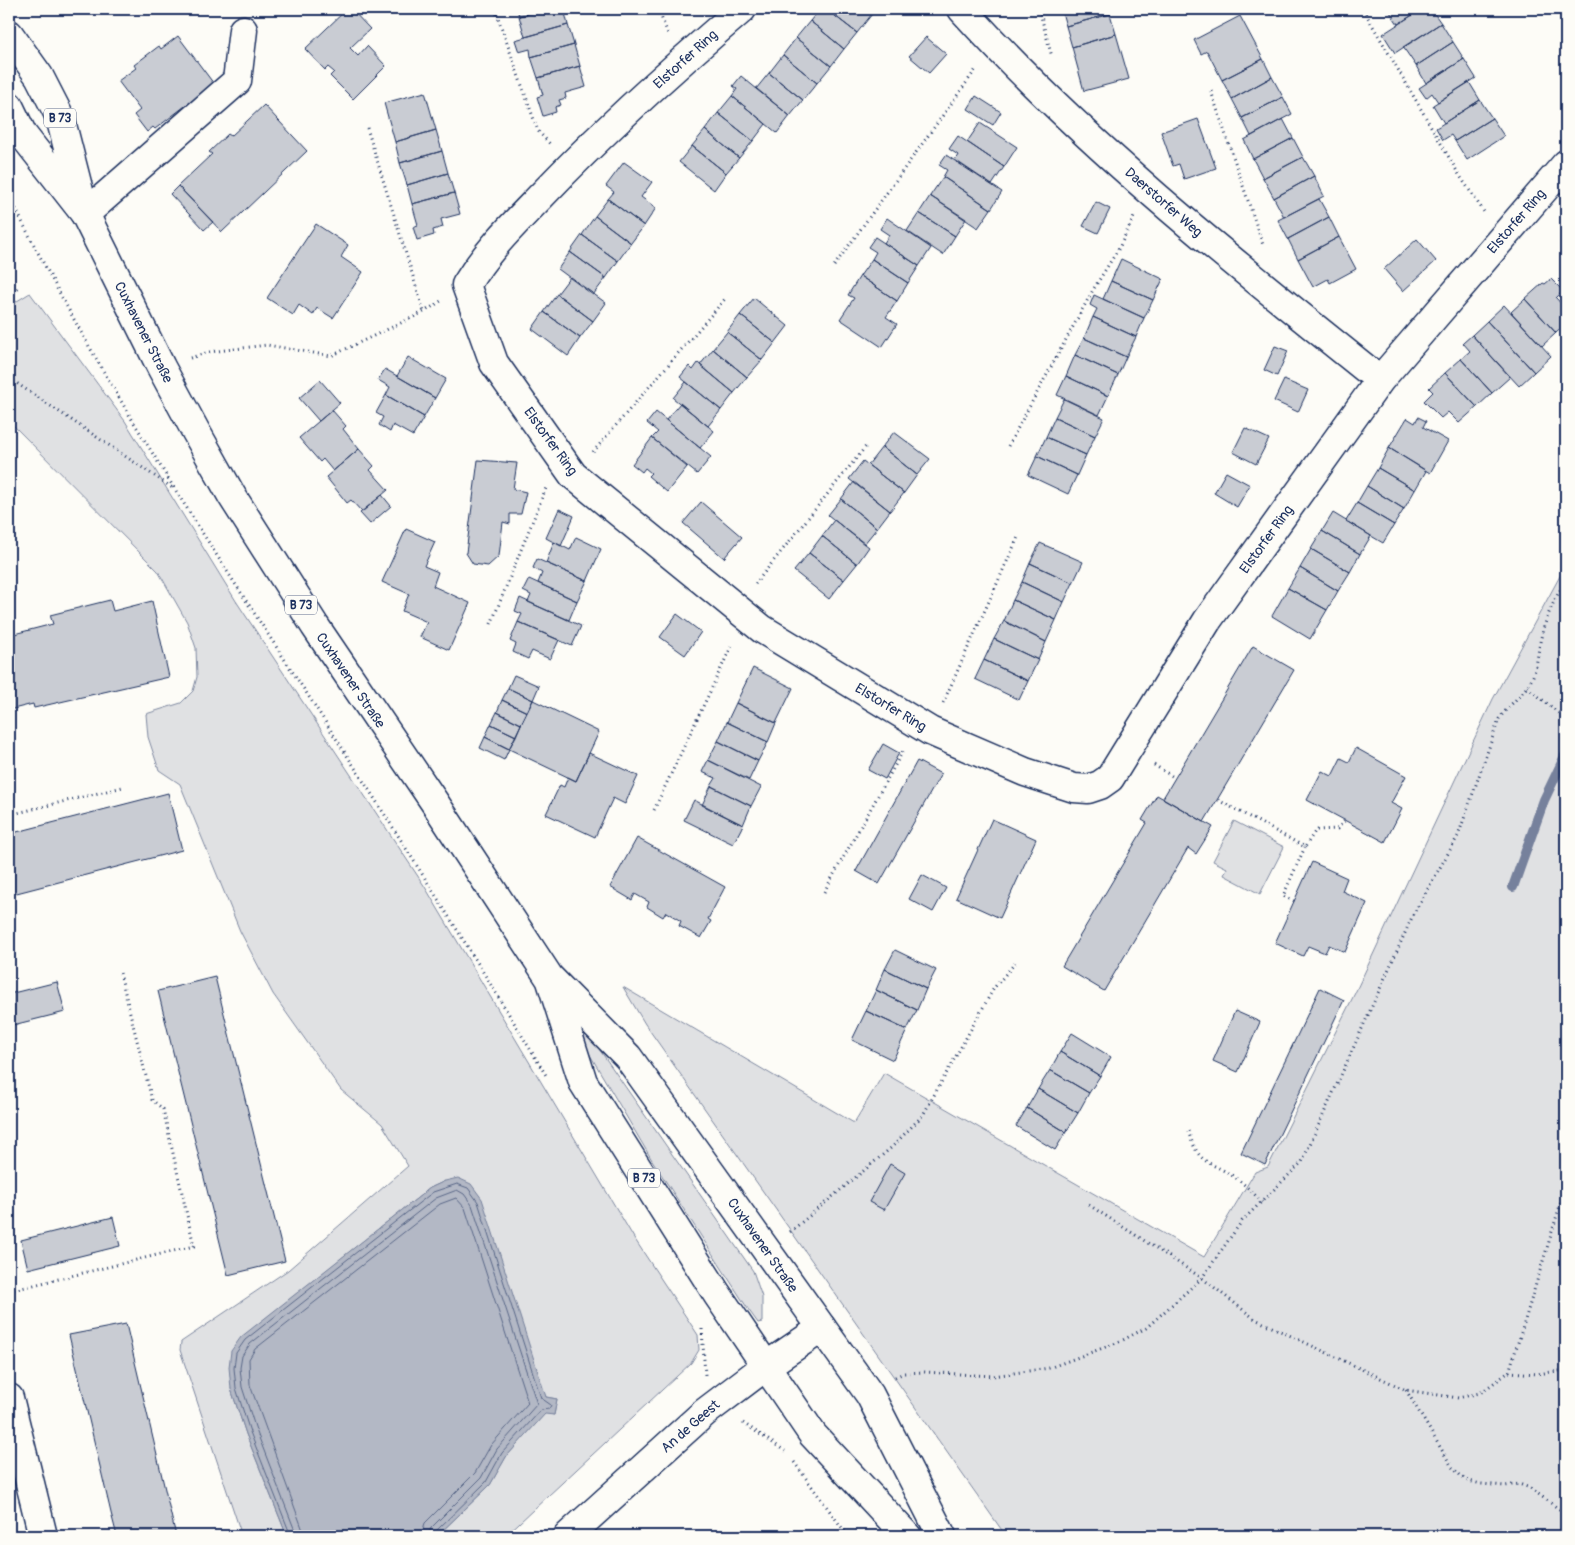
<svg xmlns="http://www.w3.org/2000/svg" width="1575" height="1545" font-family="Pangolin,sans-serif">
<rect width="100%" height="100%" fill="#fdfcf7"/>
<filter id="ink" filterUnits="userSpaceOnUse"><feTurbulence type="fractalNoise" baseFrequency=".02" numOctaves="2"/><feDisplacementMap in="SourceGraphic" scale="10" xChannelSelector="R" yChannelSelector="G"/><feConvolveMatrix kernelMatrix="1 2 1 2 8 2 1 2 1" color-interpolation-filters="sRGB"/></filter>
<g filter="url(#ink)">
<path fill="#e0e1e3" stroke="#7e88a0" d="M30,293L125,421L236,601L425,887L634,1238L698,1335L699,1350L691,1363L505,1536H437L490,1485L506,1457L545,1413L554,1415L557,1399L546,1397L445,1181L430,1188L242,1337L231,1389L246,1434L287,1536H242L180,1350L181,1342L288,1270L408,1166L382,1124L341,1090L273,994L240,931L180,784L159,770L148,737L146,714L181,703L193,691L197,677L196,648L187,622L158,571L9,421V306Z
M1566,565V1536H1006L645,1024L623,987L854,1123L884,1073L1204,1257L1255,1172L1268,1167L1355,993L1493,699Z
M1234,821L1284,847L1260,894L1224,875L1227,868L1213,861Z
M579,1020L753,1271L762,1297V1322L758,1323L748,1309L652,1160L573,1026Z"/>
<path fill="#b3b8c5" stroke="#76819c" d="M458,1178L471,1184L482,1199L546,1397L557,1399L554,1415L545,1414L506,1457L490,1485L437,1536H287L246,1434L231,1389L229,1367L231,1351L241,1337L430,1188L445,1181Z"/>
<g fill="none" stroke-linecap="round" stroke-linejoin="round">
<path stroke="#586687" stroke-width="1" d="M291,1536L250,1432L236,1388L234,1368L236,1353L245,1340L433,1192L457,1184L468,1188L478,1202L541,1398L551,1405L549,1409L541,1410L502,1453L486,1482L436,1531L434,1536
M297,1536L256,1430L242,1387L240,1368L242,1356L250,1344L436,1198L457,1190L464,1194L472,1205L537,1404L497,1449L481,1478L431,1528L428,1536
M305,1536L250,1385L249,1359L255,1349L440,1204L456,1198L465,1208L528,1403L491,1445L475,1473L425,1523L421,1536"/>
<path stroke="#76819c" stroke-width="10" d="M1513,887L1544,800L1566,754"/>
</g>
<path fill="#c9ccd3" stroke="#1b2f5e" d="M347,9H351L370,29L350,48L358,56L367,46L386,66L353,99L330,76L334,72L328,67L325,70L305,49Z
M517,9H547L519,16Z
M547,9H564L568,25L525,37L519,16Z
M807,9H826L857,33L844,49L810,21L815,15Z
M826,9H866L872,14L857,33Z
M1061,9H1108L1110,14L1066,26Z
M1388,9H1422L1398,24Z
M1422,9H1431L1441,23L1395,53L1383,34Z
M1110,14L1116,34L1072,47L1066,26Z
M1240,16L1263,59L1222,80L1207,51L1201,54L1194,40Z
M810,21L844,49L831,66L796,38Z
M1441,23L1453,42L1416,66L1403,47Z
M568,25L574,45L531,57L530,49L519,52L515,40Z
M1116,34L1129,79L1084,91L1072,47Z
M178,36L214,84L155,129L153,127L147,132L134,115L140,110L118,81L136,68L134,65L159,46L161,49Z
M926,37L946,54L929,73L909,56Z
M796,38L831,66L817,83L783,55Z
M1453,42L1464,59L1426,83L1416,66Z
M574,45L580,66L538,78L531,57Z
M783,55L817,83L803,100L769,73Z
M1263,59L1272,77L1232,99L1222,80Z
M1464,59L1476,78L1438,102L1432,93L1426,98L1419,88Z
M580,66L586,87L565,93L566,98L559,100L561,105L555,107L556,112L543,116L537,97L543,95L538,78Z
M769,73L803,100L790,116L756,89Z
M741,76L790,116L777,133L732,96L737,89L733,86Z
M1272,77L1283,97L1242,118L1232,99Z
M1469,82L1480,100L1444,123L1433,105Z
M425,92L436,130L395,142L384,103Z
M732,96L766,124L753,141L718,113Z
M976,96L1001,112L993,125L968,109Z
M1283,97L1292,114L1251,136L1242,118Z
M1480,100L1492,118L1455,141L1451,135L1443,140L1436,128Z
M264,105L307,151L222,232L178,186L212,154L209,152L228,134L231,136Z
M718,113L753,141L739,158L705,130Z
M1492,118L1504,136L1467,160L1455,141Z
M1198,119L1216,168L1184,179L1179,164L1173,166L1161,132Z
M1283,119L1293,138L1253,159L1244,140Z
M980,123L1017,147L1004,167L967,142Z
M436,130L442,151L400,163L395,142Z
M705,130L739,158L726,173L692,146Z
M958,136L1004,167L992,185L955,160L958,155L949,149Z
M1293,138L1303,157L1263,178L1253,159Z
M692,146L726,173L714,190L679,162Z
M442,151L448,173L407,185L400,163Z
M946,155L1002,192L991,209L943,177L947,170L939,165Z
M1303,157L1314,176L1274,198L1263,178Z
M624,162L652,182L641,197L656,208L644,226L608,199L614,192L606,186Z
M448,173L454,193L412,204L407,185Z
M1314,176L1324,196L1284,217L1274,198Z
M943,177L991,209L978,228L930,196Z
M178,186L213,222L204,230L170,194Z
M454,193L460,214L441,219L443,227L433,230L434,235L417,240L413,227L418,225L412,204Z
M930,196L966,219L955,236L919,213Z
M608,199L644,226L631,243L595,216Z
M1319,199L1329,217L1288,239L1278,220Z
M1096,202L1110,209L1098,233L1083,226Z
M919,213L955,236L943,255L907,231Z
M595,216L631,243L618,261L582,235Z
M1329,217L1339,237L1298,259L1288,239Z
M887,218L931,248L919,266L884,243L889,235L880,229Z
M316,224L348,245L341,257L363,272L333,318L317,308L313,315L299,305L293,315L267,298Z
M582,235L618,261L606,278L570,252Z
M875,237L919,266L908,283L872,259L876,252L868,247Z
M1339,237L1356,269L1330,283L1328,279L1313,287L1298,259Z
M1417,239L1436,261L1403,291L1384,269Z
M570,252L606,278L593,295L558,269Z
M872,259L908,283L897,301L860,276Z
M1121,259L1163,279L1153,300L1111,281Z
M860,276L897,301L886,317L897,324L882,347L840,319L854,298L848,295Z
M570,277L606,303L593,321L557,294Z
M1551,279L1563,291L1556,298L1566,309V324L1556,333L1525,299L1543,283L1545,284Z
M1111,281L1153,300L1144,318L1103,299Z
M557,294L593,321L580,338L544,312Z
M1094,295L1144,318L1136,337L1093,317L1097,309L1090,305Z
M754,298L788,326L775,343L740,315Z
M1525,299L1556,333L1542,346L1511,312Z
M1504,305L1551,356L1534,372L1487,321Z
M544,312L580,338L568,356L532,329Z
M740,315L775,343L762,360L727,332Z
M1093,317L1136,337L1126,357L1084,338Z
M1487,321L1534,372L1519,386L1472,335Z
M727,332L762,360L747,377L713,349Z
M1472,335L1510,377L1492,393L1461,359L1470,351L1463,343Z
M1084,338L1126,357L1118,375L1075,355Z
M1275,346L1288,351L1277,376L1264,370Z
M713,349L747,377L734,393L700,365Z
M1075,355L1118,375L1108,396L1066,376Z
M408,357L446,379L435,398L397,376Z
M1461,359L1492,393L1477,407L1445,373Z
M698,363L734,393L721,410L680,377L689,366L693,370Z
M385,369L435,398L424,417L386,395L390,387L378,380Z
M1445,373L1477,407L1459,423L1448,412L1441,418L1424,401L1433,392L1429,388Z
M1066,376L1108,396L1099,415L1057,395Z
M320,380L340,403L319,421L299,398Z
M1284,380L1308,390L1298,412L1274,401Z
M686,382L721,410L708,426L673,398Z
M386,395L424,417L413,436L393,425L390,432L379,425L383,417L376,413Z
M1064,399L1104,418L1095,436L1055,417Z
M680,403L714,431L700,448L666,420Z
M332,410L346,426L343,429L359,449L333,471L323,459L320,462L299,438Z
M656,412L711,457L697,474L652,438L658,432L647,423Z
M1055,417L1095,436L1086,455L1046,437Z
M1418,417L1426,421L1423,427L1448,441L1430,473L1389,448L1407,418L1415,423Z
M1245,428L1269,439L1256,464L1233,452Z
M894,432L930,459L917,475L882,447Z
M1046,437L1086,455L1077,475L1037,456Z
M652,438L687,467L667,492L648,476L651,473L645,468L642,472L632,464Z
M882,447L917,475L904,493L868,465Z
M1389,448L1426,471L1415,490L1378,468Z
M359,449L374,466L370,470L388,490L362,512L351,500L347,503L326,477Z
M1037,456L1077,475L1068,494L1028,475Z
M478,460L517,463L513,489L526,492L521,514H510V524L503,522L499,556L488,566L473,564L466,553Z
M863,461L904,493L890,511L849,479Z
M1378,468L1415,490L1404,509L1367,486Z
M1226,472L1250,485L1237,507L1214,493Z
M854,482L890,511L877,528L841,499Z
M1367,486L1404,509L1394,525L1357,503Z
M382,495L391,506L370,524L360,513Z
M841,499L877,528L864,544L828,515Z
M701,502L742,537L724,558L683,523Z
M1357,503L1394,525L1383,543L1346,521Z
M559,509L574,516L561,546L546,538Z
M1333,513L1371,536L1360,554L1322,531Z
M834,520L869,547L857,564L822,536Z
M406,529L435,542L424,566L438,572L433,586L470,603L449,650L420,637L427,622L402,611L409,594L382,582Z
M1322,531L1360,554L1350,572L1311,549Z
M822,536L857,564L844,580L809,553Z
M576,537L601,549L587,581L546,563L554,542L570,550Z
M1040,543L1083,562L1073,583L1030,563Z
M1311,549L1350,572L1338,591L1300,568Z
M809,553L844,580L829,599L794,571Z
M537,559L587,581L577,601L538,583L542,573L533,568Z
M1030,563L1073,583L1064,602L1022,582Z
M1300,568L1338,591L1327,610L1288,588Z
M529,579L577,601L569,620L528,602L531,595L523,591Z
M1022,582L1064,602L1056,620L1013,600Z
M1288,588L1327,610L1310,639L1272,616Z
M520,598L581,626L572,646L518,622L522,614L515,611Z
M110,600L113,611L152,601L169,677L34,708L33,704L9,710V628L14,634L53,624L50,615Z
M1013,600L1056,620L1046,642L1004,621Z
M677,614L701,632L685,655L660,637Z
M1004,621L1046,642L1038,660L994,639Z
M518,622L559,640L550,659L532,651L528,659L513,652L516,644L510,641Z
M994,639L1038,660L1028,681L984,660Z
M1253,646L1294,670L1204,822L1163,798Z
M984,660L1028,681L1019,700L975,679Z
M753,668L793,688L776,723L736,703Z
M514,675L539,686L533,700L508,688Z
M508,688L533,700L527,712L502,700Z
M502,700L527,712L521,724L497,712Z
M533,700L599,732L576,781L509,749Z
M736,703L776,723L768,742L727,722Z
M497,712L521,724L516,736L491,724Z
M727,722L768,742L758,761L718,741Z
M491,724L516,736L509,749L485,737Z
M485,737L509,749L504,760L480,748Z
M718,741L758,761L749,780L708,760Z
M883,744L899,753L885,779L868,770Z
M1356,748L1406,776L1391,803L1402,809L1385,842L1307,800L1322,771L1332,776L1341,758L1349,762Z
M589,753L638,776L625,804L613,798L595,837L546,814L560,785L564,787L568,777L576,781Z
M708,760L761,787L751,806L711,786L716,778L702,772Z
M917,761L941,774L879,884L856,871Z
M711,786L751,806L743,825L702,805Z
M168,793L182,850L9,895V834Z
M1157,795L1213,827L1196,854L1188,848L1104,991L1062,966L1147,823L1142,820Z
M694,800L743,825L733,844L684,820Z
M992,819L1036,839L1000,918L956,898Z
M637,838L725,887L708,919L711,921L701,938L679,926L681,921L666,912L663,917L647,907L649,902L635,894L632,900L610,887Z
M1312,862L1347,878L1342,891L1367,903L1345,952L1329,945L1325,953L1308,946L1303,956L1275,943Z
M922,875L946,888L933,912L909,899Z
M895,950L936,970L926,989L885,969Z
M885,969L926,989L917,1010L876,990Z
M215,977L285,1261L228,1275L158,991Z
M57,982L65,1012L9,1026V994Z
M1320,988L1344,1000L1265,1165L1241,1153Z
M876,990L917,1010L907,1030L866,1011Z
M866,1011L907,1030L893,1060L852,1040Z
M1235,1011L1260,1022L1238,1072L1213,1061Z
M1072,1033L1111,1057L1100,1076L1060,1052Z
M1060,1052L1100,1076L1089,1093L1050,1070Z
M1050,1070L1089,1093L1078,1113L1038,1089Z
M1038,1089L1078,1113L1066,1132L1027,1108Z
M1027,1108L1066,1132L1055,1150L1016,1126Z
M890,1164L905,1173L884,1210L869,1202Z
M113,1217L120,1246L28,1269L21,1240Z
M126,1324L176,1536H117L111,1513L69,1335Z"/>
<g fill="none" stroke-linecap="round" stroke-linejoin="round">
<g stroke="#1b2f5e" stroke-width="31">
<path id="minor" d="M742,9C673,68 605,129 542,195C514,224 487,250 466,285L494,363L573,475L762,629L930,731L1025,772L1074,788L1088,789L1100,785L1110,778L1207,621L1380,380L1566,164
M962,9C1087,147 1235,264 1380,380
M85,214L237,81L243,30
M9,1398L43,1536
M568,1536L704,1413L766,1366L822,1328"/>
</g>
<g stroke="#1b2f5e" stroke-width="31">
<path id="major" d="M9,34L39,76L60,117L82,203
M9,106L23,135L85,214L161,367L195,430L232,496L315,626L435,803L549,977L628,1057L870,1395L942,1536
M551,981L583,1082L717,1294L813,1435L907,1536"/>
</g>
<path stroke="#1b2f5e" stroke-width="3" stroke-dasharray="1 4" stroke-linecap="butt" d="M495,9L538,131L550,144
M658,9L668,34
M1039,9L1052,57
M1363,9L1458,173L1484,212
M1211,91L1263,245
M367,128L424,312
M9,195C95,372 205,538 313,703C393,826 471,951 547,1077
M834,266L977,68
M9,295L18,288
M190,358L209,352L267,345L331,356L424,312L441,301
M9,378L174,489
M1008,446L1093,290L1119,248L1134,217
M593,452L725,299
M755,584L867,445
M491,624L546,488
M1527,687L1566,719
M943,703L1019,535
M1154,765L1175,778
M1218,800L1305,847L1316,830L1337,829L1345,820
M654,810L733,643
M9,815L123,787
M824,892L903,751
M1294,901L1283,896L1305,847
M1188,1131C1200,1166 1206,1159 1233,1176C1244,1183 1253,1193 1262,1202
M1089,1205L1202,1278L1255,1319L1406,1390L1458,1398L1480,1393L1509,1372L1566,1186
M790,1232L891,1148L923,1115L994,988L1015,963
M9,1291L194,1246L163,1109L152,1100L120,973
M702,1329L705,1375
M1509,1372L1537,1374L1566,1370
M895,1377L904,1373L924,1372L993,1376L1049,1368L1119,1342L1146,1328L1202,1278L1242,1221L1302,1162L1414,913L1458,836L1499,719C1509,704 1526,693 1533,676C1538,663 1538,647 1542,634C1547,615 1555,597 1566,581
M1406,1390L1452,1467L1465,1480L1481,1484L1505,1486L1519,1484L1530,1488L1566,1514
M743,1423L785,1451
M794,1462L848,1536"/>
<use href="#minor" stroke="#fdfcf7" stroke-width="28"/>
<use href="#major" stroke="#fdfcf7" stroke-width="28"/>
</g>
</g>
<g text-anchor="middle" stroke-width="4" stroke-linejoin="round" paint-order="stroke">
<g fill="#fdfcf7" stroke="#5f6c8c" stroke-width="1">
<rect x="44" y="108.5" width="32" height="19" rx="4"/>
<rect x="285" y="595.5" width="32" height="19" rx="4"/>
<rect x="628" y="1168.5" width="32" height="19" rx="4"/>
</g>
<g font-size="12" font-weight="bold" fill="#1b2f5e">
<text x="60" y="122">B 73</text>
<text x="301" y="609">B 73</text>
<text x="644" y="1182">B 73</text>
</g>
<g font-size="14" fill="#1b2f5e" stroke="#fdfcf7">
<text transform="translate(685 59) rotate(-42)" y="5">Elstorfer Ring</text>
<text transform="translate(1164 202) rotate(41)" y="5">Daerstorfer Weg</text>
<text transform="translate(1516 221) rotate(-49)" y="5">Elstorfer Ring</text>
<text transform="translate(144 332) rotate(63)" y="5">Cuxhavener Straße</text>
<text transform="translate(551 441) rotate(54)" y="5">Elstorfer Ring</text>
<text transform="translate(1266 539) rotate(-54)" y="5">Elstorfer Ring</text>
<text transform="translate(351 680) rotate(56)" y="5">Cuxhavener Straße</text>
<text transform="translate(891 707) rotate(31)" y="5">Elstorfer Ring</text>
<text transform="translate(763 1245) rotate(55)" y="5">Cuxhavener Straße</text>
<text transform="translate(690 1426) rotate(-41)" y="5">An de Geest</text>
</g>
</g>
<rect width="1575" height="1545" fill="none" stroke="#fdfcf7" stroke-width="30"/>
<rect x="15" y="15" width="1545" height="1515" fill="none" stroke="#1b2f5e" stroke-width="2" filter="url(#ink)"/>
</svg>
